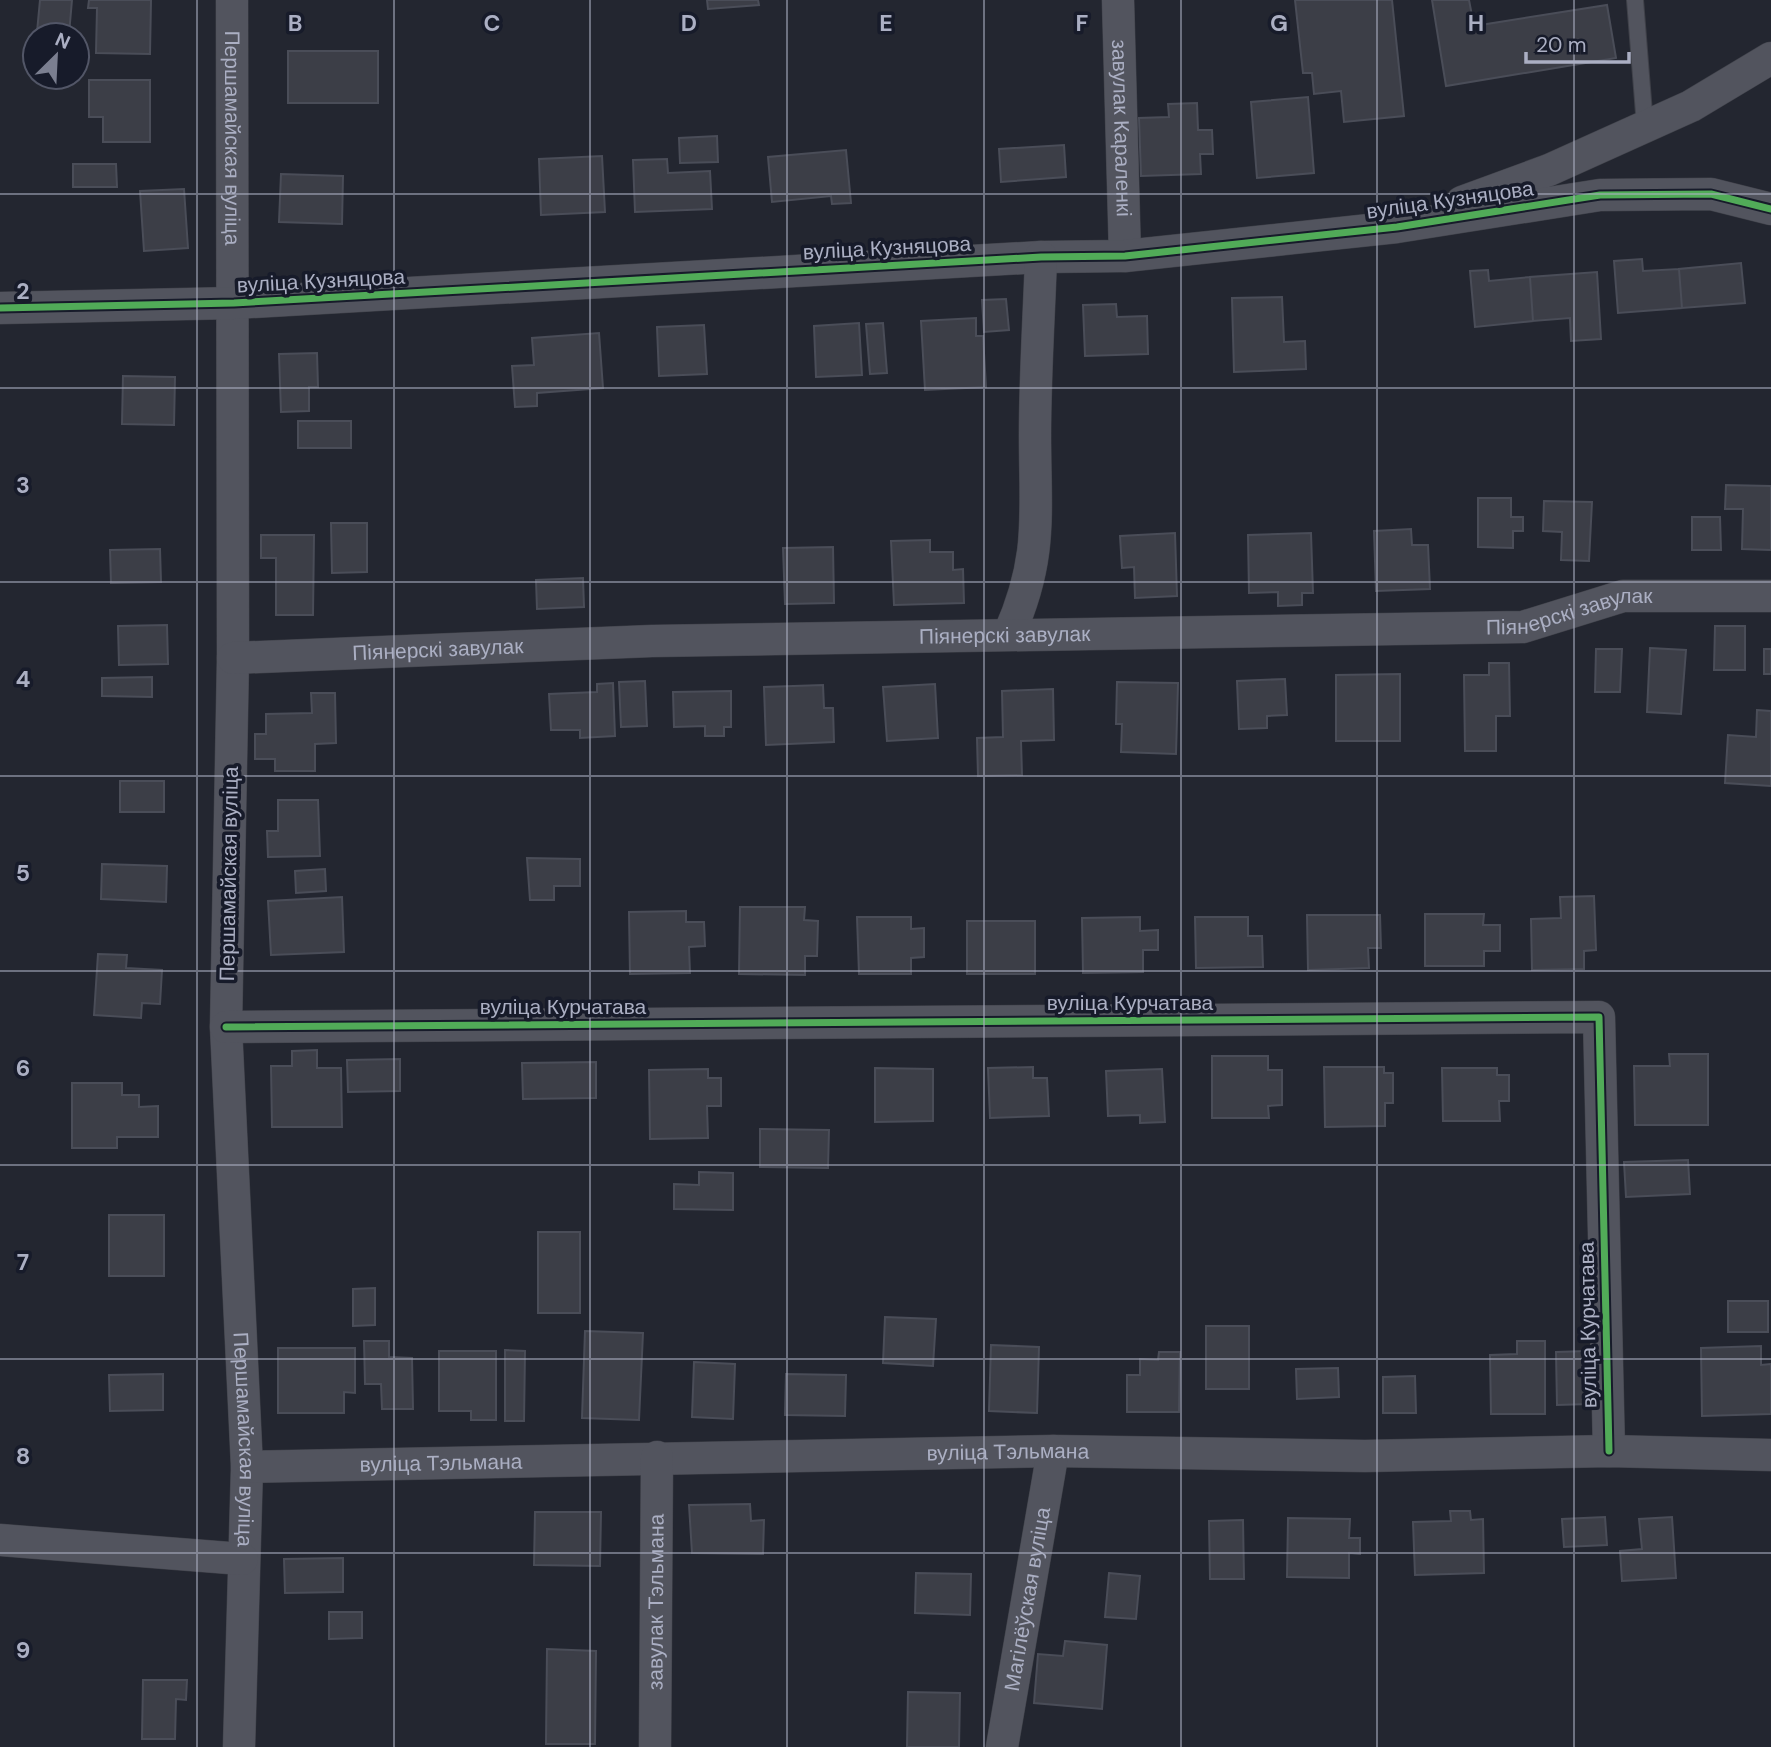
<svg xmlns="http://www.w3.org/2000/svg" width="1771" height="1747" font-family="'DM Sans',sans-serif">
<rect width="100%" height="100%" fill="#232630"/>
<path fill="#3c3e47" stroke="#4a4d58" stroke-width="2" d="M40,0H72L69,34L37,32Z
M89,0H151L150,54L96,53L97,8H88Z
M707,0H758L759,5L708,9Z
M1295,0H1392L1404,116L1344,122L1341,91L1314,94L1312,73H1303Z
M1432,0H1469L1474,26L1607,5L1616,58L1446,86Z
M288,51H378V103H288Z
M89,80H150V142H103V117H89Z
M1308,97L1314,173L1257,178L1251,102Z
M1197,103L1198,130H1212L1213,154H1200L1201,174L1141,176L1139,118L1169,117L1168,104Z
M717,136L718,162L680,163L679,138Z
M1064,145L1066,177L1001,182L999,149Z
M846,150L851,203L832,204L831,196L772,202L768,157Z
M602,156L605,212L541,215L539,159Z
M667,159L668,173L710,171L712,209L635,212L633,160Z
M73,164H116L117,187H73Z
M281,174L343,176L342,224L279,222Z
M184,189L188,248L144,251L140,191Z
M1642,259L1643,271L1679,269L1682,308L1618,313L1614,261Z
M1741,263L1745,303L1682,308L1679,269Z
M1488,270L1489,281L1530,277L1533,321L1475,327L1470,271Z
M1597,272L1601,339L1571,341L1570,318L1533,321L1530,277Z
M1282,297L1284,342L1305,341L1306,369L1234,372L1232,298Z
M1006,299L1009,330L984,332L982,300Z
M1116,304L1117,317L1147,316L1148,354L1085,356L1083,305Z
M976,318V336H983L986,387L925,390L921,321Z
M859,323L862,375L816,377L814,326Z
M883,323L887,373L870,374L866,324Z
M704,325L707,374L659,376L657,327Z
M599,333L603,388L537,393V406L515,407L512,366L534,365L532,338Z
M317,353L318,387H309V411L281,412L279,354Z
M123,376L175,377L174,425L122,424Z
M298,421H351V448H298Z
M1726,485L1771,486V550L1742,549L1743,509H1725Z
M1478,498H1511V517H1523V531H1513V548L1478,547Z
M1544,501L1592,502L1589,561L1561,560L1562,532L1543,531Z
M1692,517H1720L1721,550H1692Z
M331,523H367V572L332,573Z
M1411,529L1412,545H1428L1430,589L1376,591L1374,531Z
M1175,533L1177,596L1135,598L1134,567L1122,568L1120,536Z
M1311,533L1313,593H1302V605L1278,606V592L1249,593L1248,535Z
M261,535H314L313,615H276V558H261Z
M930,540V552H953V570L963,569L964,603L894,605L891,541Z
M833,547L834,603L785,604L783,548Z
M160,549L161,582L111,583L110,550Z
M583,578L584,607L537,609L536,580Z
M167,625L168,664L119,665L118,626Z
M1715,626H1745V670H1714Z
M1650,648L1686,650L1681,714L1647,712Z
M1596,649H1622L1620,692H1595Z
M1764,649H1771V674H1764Z
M1489,663H1509L1510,716H1496V751H1465L1464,675H1489Z
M1400,674V741H1336V675Z
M152,677V697L102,696V678Z
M1285,679L1287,715L1267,716V728L1239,729L1237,681Z
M645,681L647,726L621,727L619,682Z
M1117,682L1178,683L1176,754L1121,752L1122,724H1116Z
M613,683L615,736L580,738V730H551L549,694L597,692V684Z
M935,684L938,738L887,741L883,687Z
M823,685L824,708H833L834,742L766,745L764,687Z
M1053,689L1054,740L1021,741L1022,775L978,776L977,738L1003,737L1002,691Z
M731,691V727H724V736H705V726L674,727L673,692Z
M311,693H335L336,743L315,744V771H275V759H255V734H266V714L312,713Z
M1757,710L1771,711V786L1725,783L1728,735L1756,737Z
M120,781H164V812H120Z
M278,800H318L320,856L268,857L267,831H278Z
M527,858L580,859V886H554V900H530Z
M102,864L167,866L166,902L101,899Z
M325,869L326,891L296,893L295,871Z
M1594,896L1596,950L1584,951V969L1532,970L1531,919L1561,918L1560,897Z
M342,897L344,952L271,955L268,901Z
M740,907H805L804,920L818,921L817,956H805V975L739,974Z
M686,911V922H704L705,946L689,947L690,973L630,974L629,912Z
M1425,914H1484L1483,925H1500V951H1484V966H1425Z
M1307,915H1380L1381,948H1368L1369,968L1308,970Z
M857,917H911V929L924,928V957L911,958V974H859Z
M1140,917V931L1158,930V950H1143V972L1083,973L1082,918Z
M1195,917H1248V936H1262L1263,967L1196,968Z
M967,921H1035V974H967Z
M98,954L127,955L126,968L162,970L160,1004L142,1003L141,1018L94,1015Z
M317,1050V1068H341L342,1127H272L271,1066H292V1051Z
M1669,1054H1708V1125H1635L1634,1066H1670Z
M1212,1056H1268V1070H1282V1105L1268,1106L1269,1118H1212Z
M400,1059V1091L348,1092L347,1060Z
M596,1062V1098L523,1099L522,1063Z
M1033,1067V1078H1047L1049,1116L990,1118L988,1068Z
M1324,1067H1384V1073H1393V1103H1385V1126L1325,1127Z
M875,1068L933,1069V1121L875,1122Z
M1442,1068H1497V1075H1509V1101H1499L1500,1121H1443Z
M708,1069V1078H721V1106H707L708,1138L650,1139L649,1070Z
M1162,1069L1165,1122L1140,1123V1115L1108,1116L1106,1071Z
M72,1083H122V1095H139V1107L158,1106V1137H117V1148H72Z
M760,1129L829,1130L828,1168L760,1167Z
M1688,1160L1690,1194L1626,1197L1624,1162Z
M699,1172L733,1173V1210L674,1209V1184L699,1185Z
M109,1215H164V1276H109Z
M538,1232H580V1313H538Z
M375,1288V1325L353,1326V1289Z
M1728,1301H1768V1332H1728Z
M885,1317L936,1319L933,1366L883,1363Z
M1206,1326H1249V1389H1206Z
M585,1331L643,1333L639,1420L582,1418Z
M364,1341H389V1357L412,1358L413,1409H382L381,1384H365Z
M1517,1341H1545V1414H1491L1490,1355L1517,1354Z
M991,1345L1039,1347L1037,1413L989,1411Z
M1761,1346V1365L1771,1364V1414L1702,1416L1701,1348Z
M278,1348H355V1393L344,1392V1413H278Z
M505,1350L525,1351L524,1421H505Z
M439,1351H496V1420H471V1411H439Z
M1587,1351L1589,1404L1557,1405L1556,1352Z
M1159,1352H1180L1179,1412H1127V1375H1140V1359L1158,1360Z
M694,1362L735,1364L733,1419L692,1417Z
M1338,1368L1339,1397L1297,1399L1296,1369Z
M163,1374V1410L110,1411L109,1375Z
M786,1374L846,1375L845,1416L785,1415Z
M1415,1376L1416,1413H1383V1377Z
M750,1504L751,1521L764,1520L763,1554L692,1553L689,1505Z
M1450,1511H1470L1471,1520L1483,1519L1484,1573L1415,1575L1413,1522L1451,1521Z
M535,1512H601L600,1566L534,1565Z
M1605,1517L1607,1545L1564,1547L1562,1519Z
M1672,1517L1676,1578L1622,1581L1620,1551L1642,1549L1639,1519Z
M1288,1518L1350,1519L1349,1538H1360V1554L1349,1553V1578L1287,1577Z
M1243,1520L1244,1579H1210L1209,1521Z
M343,1558V1592L285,1593L284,1559Z
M916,1573L971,1574L970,1615L915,1613Z
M1109,1573L1140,1576L1136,1619L1105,1617Z
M329,1612H362V1638L329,1639Z
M1065,1641L1107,1645L1102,1709L1034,1703L1038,1654L1063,1656Z
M547,1649L596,1651L595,1744H546Z
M143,1680H187L186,1700L176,1699L175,1739H142Z
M908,1692L960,1693L959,1747H907Z"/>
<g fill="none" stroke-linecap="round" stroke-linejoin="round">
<g stroke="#3f4149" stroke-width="18">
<path id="lane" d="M1635,0L1645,126"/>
</g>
<g stroke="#3f4149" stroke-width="33">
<g id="street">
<path id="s1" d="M232,0L233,658L226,1027L247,1467L239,1747"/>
<path id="s2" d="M1118,0L1125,256"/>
<path d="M1462,202L1549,170L1691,106L1771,58"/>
<path d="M0,308L234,303L1041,257L1125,256L1397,227L1600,195L1711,194L1771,209"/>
<path d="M1009,634C1043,558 1035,514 1035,435C1035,376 1039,316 1041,257"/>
<path id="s3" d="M233,658L652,641L1523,627L1623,596H1771"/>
<path d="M226,1027L1599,1017L1609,1451"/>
<path id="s4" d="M247,1467L1053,1451L1365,1456L1609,1451L1771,1455"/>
<path d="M0,1540L242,1559"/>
<path id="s5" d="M655,1747L657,1457"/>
<path id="s6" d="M1002,1747L1053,1451"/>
</g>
</g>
<use href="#lane" stroke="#52545e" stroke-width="16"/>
<use href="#street" stroke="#52545e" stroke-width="32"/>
<g stroke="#171b2a" stroke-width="11">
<path id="cycleway" d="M0,308L234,303L1041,257L1125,256L1397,227L1600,195L1711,194L1771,209
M226,1027L1599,1017L1609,1451"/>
</g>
<use href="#cycleway" stroke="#51ab58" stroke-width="7"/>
</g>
<path fill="none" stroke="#abafc3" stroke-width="2" stroke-opacity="0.55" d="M197,0V1747M394,0V1747M590,0V1747M787,0V1747M984,0V1747M1181,0V1747M1377,0V1747M1574,0V1747M0,194H1771M0,388H1771M0,582H1771M0,776H1771M0,971H1771M0,1165H1771M0,1359H1771M0,1553H1771"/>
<g text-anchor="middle" stroke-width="7" stroke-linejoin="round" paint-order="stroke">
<g font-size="21" fill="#abafc3" stroke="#171b2a">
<text dy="7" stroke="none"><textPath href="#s2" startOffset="128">завулак Караленкі</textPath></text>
<text dy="7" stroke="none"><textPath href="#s1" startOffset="138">Першамайская вуліца</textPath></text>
<text transform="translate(1450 200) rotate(-8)" y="7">вуліца Кузняцова</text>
<text transform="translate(887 248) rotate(-3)" y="7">вуліца Кузняцова</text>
<text transform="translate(321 281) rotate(-3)" y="7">вуліца Кузняцова</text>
<text dy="7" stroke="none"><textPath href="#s3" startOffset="1339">Піянерскі завулак</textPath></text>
<text dy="7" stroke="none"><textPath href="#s3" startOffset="772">Піянерскі завулак</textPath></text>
<text dy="7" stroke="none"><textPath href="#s3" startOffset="205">Піянерскі завулак</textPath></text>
<text transform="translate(229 874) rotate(-89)" y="7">Першамайская вуліца</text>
<text x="1130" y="1010">вуліца Курчатава</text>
<text x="563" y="1014">вуліца Курчатава</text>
<text transform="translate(1588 1325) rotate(-91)" y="7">вуліца Курчатава</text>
<text dy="7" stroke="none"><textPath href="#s1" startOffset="1440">Першамайская вуліца</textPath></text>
<text dy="7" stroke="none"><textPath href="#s4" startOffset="761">вуліца Тэльмана</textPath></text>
<text dy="7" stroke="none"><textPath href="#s4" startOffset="194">вуліца Тэльмана</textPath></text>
<text dy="7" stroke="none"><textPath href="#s6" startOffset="150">Магілёўская вуліца</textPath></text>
<text dy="7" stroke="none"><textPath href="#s5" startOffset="145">завулак Тэльмана</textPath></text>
</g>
</g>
<g font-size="23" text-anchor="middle" font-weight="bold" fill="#abafc3" stroke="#171b2a" stroke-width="7" stroke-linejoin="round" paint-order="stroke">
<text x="295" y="31">B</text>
<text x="492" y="31">C</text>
<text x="689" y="31">D</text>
<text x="886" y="31">E</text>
<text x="1082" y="31">F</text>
<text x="1279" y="31">G</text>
<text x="1476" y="31">H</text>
<text x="23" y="299">2</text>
<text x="23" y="493">3</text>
<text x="23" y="687">4</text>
<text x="23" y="881">5</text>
<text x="23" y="1076">6</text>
<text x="23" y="1270">7</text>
<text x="23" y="1464">8</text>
<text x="23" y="1658">9</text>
</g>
<g transform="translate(56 56) rotate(24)"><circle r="33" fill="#171b2a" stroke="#525667" stroke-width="2"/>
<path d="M0-5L12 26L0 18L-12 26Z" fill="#7b7f90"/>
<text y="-10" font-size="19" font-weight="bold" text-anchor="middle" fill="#abafc3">N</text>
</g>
<path d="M1526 52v10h103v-10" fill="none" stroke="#abafc3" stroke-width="3.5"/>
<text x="1536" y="52" font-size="21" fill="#abafc3" stroke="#171b2a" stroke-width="5" paint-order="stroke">20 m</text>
</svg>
